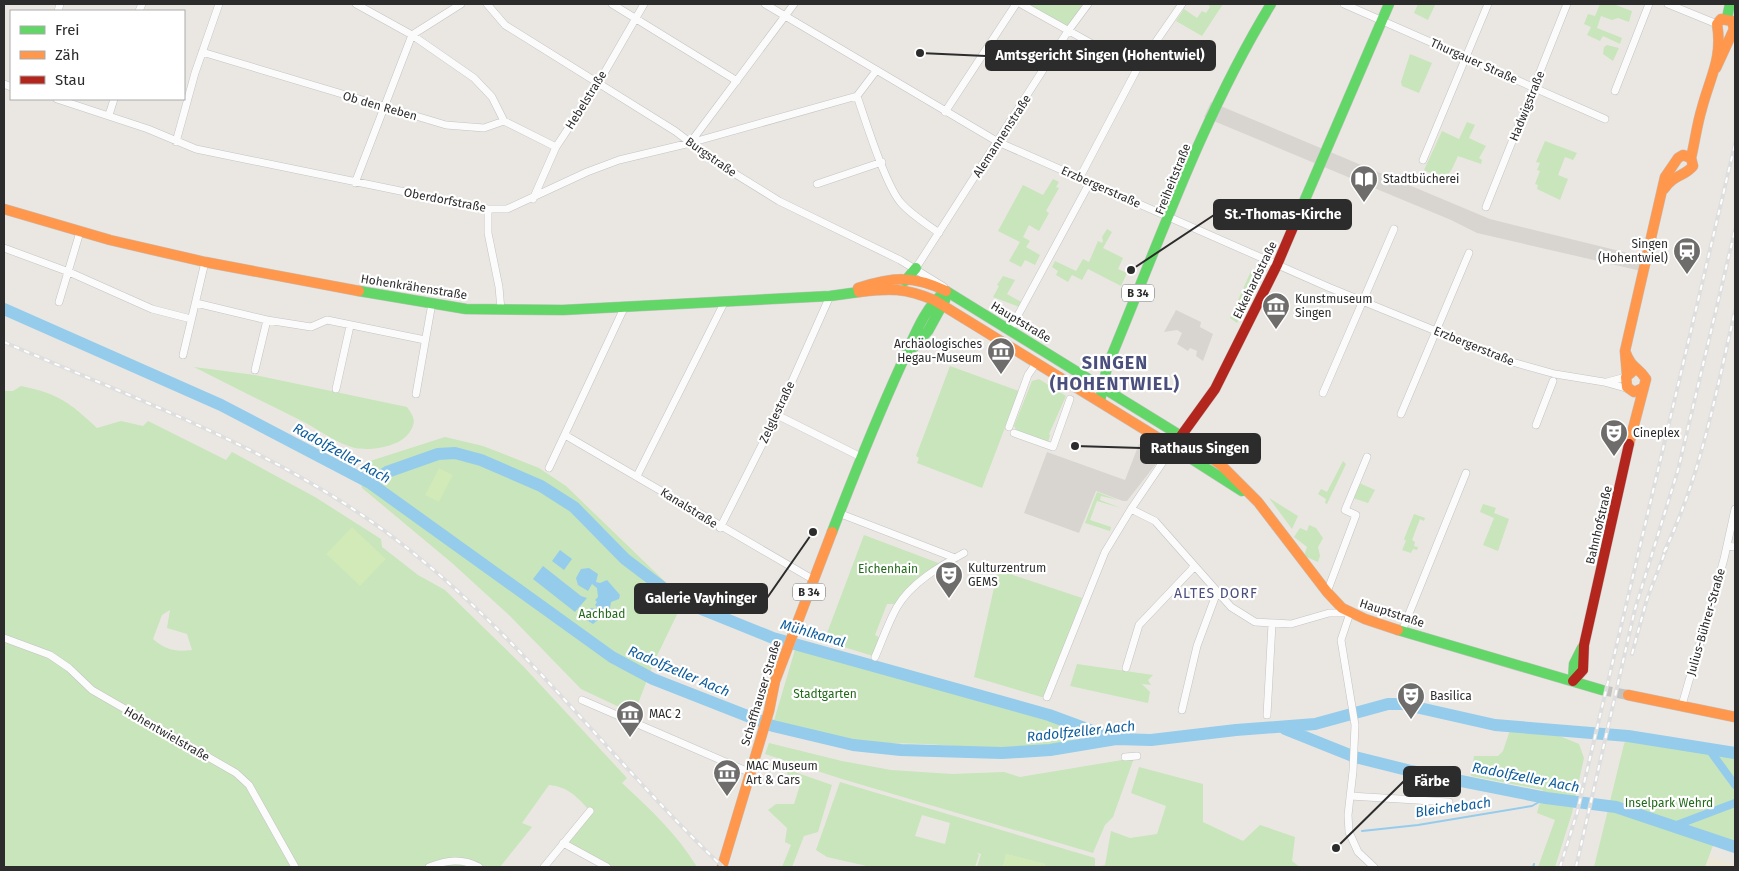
<svg xmlns="http://www.w3.org/2000/svg" width="1739" height="871" font-family="'Fira Sans',sans-serif">
<rect width="100%" height="100%" fill="#eae7e2"/>
<path fill="#ede7d7" d="M1710,855L1735,866V867H1705Z"/>
<path fill="#c8e5bb" fill-rule="evenodd" d="M1021,4H1088L1068,31Z
M1208,4H1223L1202,36L1176,21L1184,9L1197,18L1202,11L1206,13L1210,7Z
M1418,4L1435,5L1428,20L1414,13Z
M1600,4H1613L1632,11L1629,22L1618,18L1612,20L1601,16L1597,28L1622,38L1620,44L1603,36L1600,41L1587,35L1591,27L1584,24L1588,14L1595,16Z
M1607,45L1619,48L1613,61L1603,54L1604,47Z
M1410,54L1432,63L1419,93L1402,86L1401,82Z
M1467,122L1475,125L1469,138L1486,146L1479,158L1482,160L1481,164L1458,156C1448,178 1448,181 1424,170L1442,131L1459,139Z
M1545,141L1577,153L1573,160L1565,157L1558,175L1568,179L1560,200L1537,189L1538,185L1535,184L1540,171L1537,170L1540,163L1536,162Z
M1053,179L1059,182L1056,187L1059,188L1046,211L1049,213L1039,231L1029,225L1023,237L1030,241L1026,247L1040,255L1035,265L1025,260L1021,267L1009,261L1020,242L998,231L1023,185L1043,195Z
M1107,229L1112,232L1103,248L1123,258L1118,269L1127,273L1121,286L1088,269L1082,280L1072,275L1068,282L1056,275L1058,271L1052,267L1055,261L1076,271L1083,259L1089,262L1098,241L1102,243L1103,241L1102,237Z
M1251,271L1259,275L1237,323L1230,318Z
M1003,276L1015,280L1007,294L1023,303L1019,307L993,297L999,286L997,285Z
M950,366L1019,391L982,488L917,463L919,458L916,456Z
M194,367L255,375L407,407C414,417 417,422 409,433C399,447 371,451 355,448C338,444 319,430 304,422C267,404 231,386 194,367Z
M1039,379L1066,396L1049,434L1050,435L1048,443L1017,431L1014,426L1032,381Z
M21,386C59,394 69,402 97,428L121,421L143,426L148,421L226,460L232,452L315,497L381,539L382,547L418,575L445,590L523,666L627,778L622,783C650,809 677,834 697,867H607L563,843L590,811C577,797 569,787 549,785L522,823L532,827L500,867H4V391H13ZM170,610L167,628L187,634L192,650C175,652 166,650 153,639L162,615Z
M445,437L483,446L539,468L566,486L684,600L654,662L634,714L581,689L510,616L452,563L362,488L360,474L367,462Z
M1343,461L1346,464L1327,504L1325,503L1326,499L1318,494L1321,489L1327,492Z
M1357,482L1375,490L1368,503L1350,497Z
M1097,492L1118,500L1101,496L1100,500L1121,508L1097,501L1090,520L1111,527L1110,531L1085,523Z
M1269,498L1298,516L1292,529Z
M1483,504L1496,508L1494,513L1509,519L1498,551L1483,545L1494,518L1480,512Z
M1414,514L1425,518L1424,521L1420,519L1412,540L1415,542L1414,546L1418,547L1417,550L1413,549L1411,553L1402,550L1406,541L1404,539Z
M1309,525L1316,528L1323,538L1318,547L1320,556L1318,562L1304,556L1307,547L1294,537L1300,528L1307,531Z
M864,535L941,564L897,604H887L875,635L880,638L873,656L824,641Z
M998,570L1082,598L1045,698L974,677Z
M797,643L947,688L1048,715L1083,735L1047,753L928,744L853,742L773,724Z
M1077,664L1153,675L1148,680L1151,685L1142,684L1150,692L1148,703L1070,686Z
M1510,730L1555,734L1579,744L1584,758L1572,813L1555,867H1538L1555,820L1537,813L1543,790L1471,776L1474,756H1498L1503,751Z
M1628,736L1735,753V847L1715,840L1705,867H1594L1624,744Z
M769,743L842,761L891,770L952,774L1004,772L1020,777L1134,758L1113,817L1105,825L1093,853L842,779L765,754Z
M1139,767L1203,784V822L1243,841L1260,825L1295,837L1292,861L1300,867H1044L1045,864L1006,854L1003,867H977L981,854L977,853L979,855L975,867H871L827,857L816,850L840,782L1095,858V867L1105,865L1111,831L1130,838L1157,834L1166,806L1131,793ZM922,815L950,823L945,844L915,836Z
M786,769L832,785L818,832L804,836L792,867H782L791,845L785,842L787,828L768,810L776,804H794L800,785L789,780Z"/>
<path fill="#d2e9b8" d="M439,468L453,475L439,502L425,495Z
M352,527L386,559L360,586L326,554Z
M1006,854L1045,864L1044,867H1003Z"/>
<path fill="#d8d5d0" d="M1211,102L1490,219L1644,257L1641,271L1477,233L1451,220L1204,117Z
M1176,310L1201,322L1200,327L1213,334L1203,361L1196,356L1197,351L1190,348L1188,351L1177,344L1182,333L1177,330L1164,332Z
M1139,444L1162,452L1163,455L1127,501H1123L1096,491L1079,533L1024,513L1047,452L1125,480Z"/>
<path fill="#95cceb" d="M560,550L572,559L564,570L552,561Z
M543,566L581,596L587,598L575,612L533,579Z
M589,568L598,574L596,582L600,583L607,580L620,595L619,599L611,602L610,608L602,617L599,616V619L593,624L585,619V614L591,608L595,609L597,607L595,605L597,602L595,600L598,597L597,588L592,584L588,591L578,585L576,578L581,569Z"/>
<g fill="none" stroke-linecap="round" stroke-linejoin="round">
<path stroke="#95cceb" stroke-width="2" d="M1362,831L1418,825L1532,806L1546,798
M1533,867L1534,864"/>
<path stroke="#95cceb" stroke-width="8" d="M1708,748L1735,785
M1674,826L1735,803"/>
<path stroke="#95cceb" stroke-width="12" d="M4,309L221,405L370,483L612,657L653,679L773,726L853,745L901,750L1002,753L1050,750L1116,739L1151,740L1236,730L1315,724L1388,704H1402L1495,725L1628,736L1735,753
M370,483L387,472L438,454L455,453L481,460L541,486L574,507L625,559L679,600L773,638L1049,715L1114,739
M1285,729L1355,757L1411,771L1546,798L1616,807L1735,847"/>
<path stroke="#c4c2be" stroke-width="10" stroke-dasharray="10 5" stroke-linecap="butt" d="M1602,690L1628,695"/>
<g stroke="#c3c3c3" stroke-width="8">
<path id="street" d="M356,4L412,35L474,78L492,97L504,121
M487,4L505,25L675,131L716,162L779,201L900,260L944,287
M612,4L737,81
M765,4L998,142L1328,287L1512,362L1555,374L1604,382L1629,389
M1021,4L1137,69
M1344,4L1605,119
M1668,4L1717,24
M58,11L60,4
M139,11L142,4
M202,52L446,125L484,128L504,121L556,147
M876,71L857,96C866,122 886,187 902,204C913,216 927,224 939,233
M4,84L11,87
M1615,91L1649,4
M57,99L148,129L196,149L488,209H507L587,172L619,160L690,143L857,96
M945,112L1016,4
M109,115L114,99
M176,142L195,73L219,4
M690,143L794,4
M1423,160L1488,4
M1080,177L1137,69L1182,4
M355,183L412,35L461,4
M817,184L882,162
M533,199L556,147L599,82L644,4
M1486,207L1567,4
M488,209V233L499,287L501,310
M4,248L69,272L152,309L191,319
M916,268L1068,31L1088,4
M59,302L80,232
M196,303L267,320L311,327L327,320L425,340
M1010,330L1090,182
M183,355L205,262
M255,370L267,320
M1607,382L1626,377
M336,389L350,326
M1323,393L1394,229
M416,394L432,303
M1401,414L1469,253
M777,415L861,457
M1536,425L1553,381
M1009,427L1028,375L1037,362
M1014,433L1053,447L1070,399
M565,435L814,580
M549,468L625,306
M637,476L725,301
M1131,509L1155,521L1231,607L1255,622L1291,624L1329,613H1350L1341,640L1355,725L1353,771L1348,815L1349,832L1358,852L1374,867
M841,514L955,558
M720,528L777,415L830,296
M1727,546L1735,547
M1327,592L1356,515L1345,510L1367,457
M1402,631L1466,473
M4,638L50,655L69,668L92,690L236,773L249,785L295,867
M875,657C882,641 888,623 897,607C911,583 940,566 964,553
M1126,668L1139,625L1194,567
M1047,697L1105,552L1131,509L1173,447
M582,700L751,773
M1682,705L1724,559L1735,509
M1182,710L1197,646L1217,592
M1267,715L1272,624
M1125,757L1137,756
M1350,796L1449,802
M563,843L607,867
M429,867C447,860 462,858 479,867
M544,867L590,811"/>
</g>
<g stroke="#c3c3c3" stroke-width="11">
<path id="fast" d="M1727,18L1730,4
M1297,218L1389,4
M905,281L916,268
M359,291L466,309L563,310L830,296L859,292
M946,291L1181,436
M914,347L928,331L945,300
M1100,401L1107,367C1158,245 1202,117 1271,4
M1173,447L1242,491
M832,532C854,475 876,420 901,365C913,340 923,308 946,291
M1398,630L1602,690
M1573,681L1574,664L1582,648"/>
</g>
<g stroke="#c3c3c3" stroke-width="11">
<path id="slow" d="M1664,189C1674,174 1684,177 1693,166L1691,158C1695,141 1697,124 1702,108C1710,77 1723,58 1717,24L1721,19L1732,21L1734,29L1716,68
M4,209L110,240L205,262L359,291
M858,288C893,277 913,275 946,291
M859,292C890,288 905,288 934,300
M934,300L1173,447L1181,436
M1625,351C1632,370 1637,365 1646,379L1629,444
M1633,371L1626,377L1627,387L1634,392L1643,388
M1627,375L1625,351L1665,177L1678,158L1683,155L1691,158
M1181,436L1221,465L1258,502L1327,592L1342,608L1365,619L1398,630
M1628,695L1735,717
M722,867L769,711L775,681L832,532"/>
</g>
<g stroke="#c3c3c3" stroke-width="11">
<path id="jam" d="M1181,436L1215,389L1277,265L1297,218
M1573,681L1583,670L1584,645L1629,444"/>
</g>
<use href="#street" stroke="#fcfbfb" stroke-width="7"/>
<use href="#fast" stroke="#63d668" stroke-width="10"/>
<use href="#slow" stroke="#ff974d" stroke-width="10"/>
<use href="#jam" stroke="#b3261e" stroke-width="10"/>
<g stroke="#dededf" stroke-width="4">
<path id="rail" d="M4,342C142,402 287,453 407,548C525,641 614,764 723,867
M1664,552C1701,476 1716,392 1735,311
M1632,654L1647,599L1667,547
M1560,867L1577,813L1735,144
M1576,867L1635,609L1678,470L1735,230"/>
</g>
<use href="#rail" stroke="#fff" stroke-width="2" stroke-dasharray="5.5" stroke-linecap="butt"/>
</g>
<defs>
<g id="library-pin" transform="scale(1.4375)"><path d="M0 17L-7.5 6A9.5 9.5 0 1 1 7.5 6Z" fill="#6e6d6c" stroke="#fff"/><path d="M-6-4Q-3-5.5-.7-3.5V5Q-3 3-6 4ZM6-4Q3-5.5 .7-3.5V5Q3 3 6 4Z" fill="#fff"/></g>
<g id="station-pin" transform="scale(1.4375)"><path d="M0 17L-7.5 6A9.5 9.5 0 1 1 7.5 6Z" fill="#6e6d6c" stroke="#fff"/><path d="M-3-6H3Q5-6 5-4V2Q5 4 3 4L4.5 6H3L1.5 4h-3L-3 6H-4.5L-3 4Q-5 4-5 2V-4Q-5-6-3-6ZM-3.5-4v3h7v-3ZM-3.5 1v1.5H-2V1ZM2 1v1.5H3.5V1Z" fill="#fff"/></g>
<g id="museum-pin" transform="scale(1.4375)"><path d="M0 17L-7.5 6A9.5 9.5 0 1 1 7.5 6Z" fill="#6e6d6c" stroke="#fff"/><path d="M0-6L6-3V-2H-6V-3ZM-5-1h2V3h-2ZM-1-1h2V3h-2ZM3-1h2V3H3ZM-6 4H6V6H-6Z" fill="#fff"/></g>
<g id="theatre-pin" transform="scale(1.4375)"><path d="M0 17L-7.5 6A9.5 9.5 0 1 1 7.5 6Z" fill="#6e6d6c" stroke="#fff"/><path d="M-5-5.5Q0-4 5-5.5V0Q5 5 0 6Q-5 5-5 0ZM-3.3-2.5H-1v1.5H-3.3ZM1-2.5H3.3v1.5H1ZM-2.8 1Q0 5.5 2.8 1Z" fill="#fff"/></g>
</defs>
<g fill-rule="evenodd">
<use href="#library-pin" x="1364" y="179"/>
<use href="#station-pin" x="1687" y="251"/>
<use href="#museum-pin" x="1276" y="306"/>
<use href="#museum-pin" x="1001" y="351"/>
<use href="#theatre-pin" x="1614" y="433"/>
<use href="#theatre-pin" x="949" y="575"/>
<use href="#theatre-pin" x="1411" y="696"/>
<use href="#museum-pin" x="630" y="714"/>
<use href="#museum-pin" x="727" y="773"/>
</g>
<g text-anchor="middle" stroke-width="4.5" stroke-linejoin="round" paint-order="stroke">
<g fill="#fff" stroke="#6b6b6b" stroke-width="1">
<rect x="1122" y="284.5" width="32" height="17" rx="4"/>
<rect x="793" y="583.5" width="32" height="17" rx="4"/>
</g>
<g font-size="11" font-weight="bold" fill="#2c2c2c">
<text x="1138" y="297">B 34</text>
<text x="809" y="596">B 34</text>
</g>
<g font-size="12" fill="#2c2c2c" stroke="#fff">
<text transform="translate(1474 61) rotate(24)" y="4">Thurgauer Straße</text>
<text transform="translate(586 100) rotate(-58)" y="4">Hebelstraße</text>
<text transform="translate(380 106) rotate(16)" y="4">Ob den Reben</text>
<text transform="translate(1527 106) rotate(-68)" y="4">Hadwigstraße</text>
<text transform="translate(1002 136) rotate(-57)" y="4">Alemannenstraße</text>
<text transform="translate(711 157) rotate(35)" y="4">Burgstraße</text>
<text transform="translate(1173 179) rotate(-68)" y="4">Freiheitstraße</text>
<text transform="translate(1101 187) rotate(24)" y="4">Erzbergerstraße</text>
<text transform="translate(445 200) rotate(11)" y="4">Oberdorfstraße</text>
<text transform="translate(1255 280) rotate(-64)" y="4">Ekkehardstraße</text>
<text transform="translate(414 287) rotate(9)" y="4">Hohenkrähenstraße</text>
<text transform="translate(1021 322) rotate(31)" y="4">Hauptstraße</text>
<text transform="translate(1474 346) rotate(22)" y="4">Erzbergerstraße</text>
<text transform="translate(777 412) rotate(-65)" y="4">Zelglestraße</text>
<text transform="translate(689 508) rotate(32)" y="4">Kanalstraße</text>
<text transform="translate(1599 525) rotate(-77)" y="4">Bahnhofstraße</text>
<text transform="translate(1392 613) rotate(18)" y="4">Hauptstraße</text>
<text transform="translate(1706 622) rotate(-74)" y="4">Julius-Bührer-Straße</text>
<text transform="translate(761 693) rotate(-73)" y="4">Schaffhauser Straße</text>
<text transform="translate(167 734) rotate(30)" y="4">Hohentwielstraße</text>
</g>
<g font-size="12" fill="#2c2c2c" stroke="#fff" text-anchor="start">
<text x="1383" y="183">Stadtbücherei</text>
<text x="1668" y="248" text-anchor="end">Singen<tspan x="1668" dy="14">(Hohentwiel)</tspan></text>
<text x="1295" y="303">Kunstmuseum<tspan x="1295" dy="14">Singen</tspan></text>
<text x="982" y="348" text-anchor="end">Archäologisches<tspan x="982" dy="14">Hegau-Museum</tspan></text>
<text x="1633" y="437">Cineplex</text>
<text x="968" y="572">Kulturzentrum<tspan x="968" dy="14">GEMS</tspan></text>
<text x="1430" y="700">Basilica</text>
<text x="649" y="718">MAC 2</text>
<text x="746" y="770">MAC Museum<tspan x="746" dy="14">Art &amp; Cars</tspan></text>
</g>
<g font-size="12" fill="#226a1a" stroke="#fff">
<text x="888" y="573">Eichenhain</text>
<text x="602" y="618">Aachbad</text>
<text x="825" y="698">Stadtgarten</text>
<text x="1669" y="807">Inselpark Wehrd</text>
</g>
<g font-size="14" font-style="italic" fill="#0d5d9e" stroke="#fff">
<text transform="translate(342 453) rotate(29)" y="5">Radolfzeller Aach</text>
<text transform="translate(813 633) rotate(16)" y="5">Mühlkanal</text>
<text transform="translate(679 671) rotate(23)" y="5">Radolfzeller Aach</text>
<text transform="translate(1081 731) rotate(-6)" y="5">Radolfzeller Aach</text>
<text transform="translate(1526 777) rotate(11)" y="5">Radolfzeller Aach</text>
<text transform="translate(1453 807) rotate(-8)" y="5">Bleichebach</text>
</g>
<g font-size="14" letter-spacing="1" fill="#4b4f7d" stroke="#fff">
<text x="1216" y="598">ALTES DORF</text>
</g>
<g font-size="18" font-weight="bold" letter-spacing="1" fill="#4b4f7d" stroke="#fff">
<text x="1115" y="369">SINGEN<tspan x="1115" dy="21">(HOHENTWIEL)</tspan></text>
</g>
</g>
<path fill="none" stroke="#2c2c2c" stroke-width="2" d="M920 53L986 56M1131 270L1214 215M1075 446L1141 448M813 532L767 598M1336 848L1404 781"/>
<g fill="#2c2c2c" stroke="#fff" stroke-width="2">
<circle cx="920" cy="53" r="5"/>
<circle cx="1131" cy="270" r="5"/>
<circle cx="1075" cy="446" r="5"/>
<circle cx="813" cy="532" r="5"/>
<circle cx="1336" cy="848" r="5"/>
</g>
<g fill="#2c2c2c" stroke="#2c2c2c" stroke-width="2">
<rect x="986" y="41" width="229" height="29" rx="5"/>
<rect x="1214" y="200" width="137" height="29" rx="5"/>
<rect x="1141" y="434" width="119" height="29" rx="5"/>
<rect x="635" y="584" width="132" height="29" rx="5"/>
<rect x="1404" y="767" width="56" height="29" rx="5"/>
</g>
<g font-size="14" text-anchor="middle" font-weight="bold" fill="#fff">
<text x="1100" y="60">Amtsgericht Singen (Hohentwiel)</text>
<text x="1283" y="219">St.-Thomas-Kirche</text>
<text x="1200" y="453">Rathaus Singen</text>
<text x="701" y="603">Galerie Vayhinger</text>
<text x="1432" y="786">Färbe</text>
</g>
<rect width="1739" height="871" fill="none" stroke="#2c2c2c" stroke-width="10"/>
<rect x="10" y="10" width="175" height="90" fill="#ffffff" stroke="#ababab"/>
<rect x="20" y="26" width="25" height="8" fill="#63d668" stroke="#ababab"/>
<text x="55" y="35" font-size="15" fill="#2c2c2c">Frei</text>
<rect x="20" y="51" width="25" height="8" fill="#ff974d" stroke="#ababab"/>
<text x="55" y="60" font-size="15" fill="#2c2c2c">Zäh</text>
<rect x="20" y="76" width="25" height="8" fill="#b3261e" stroke="#ababab"/>
<text x="55" y="85" font-size="15" fill="#2c2c2c">Stau</text>
</svg>
